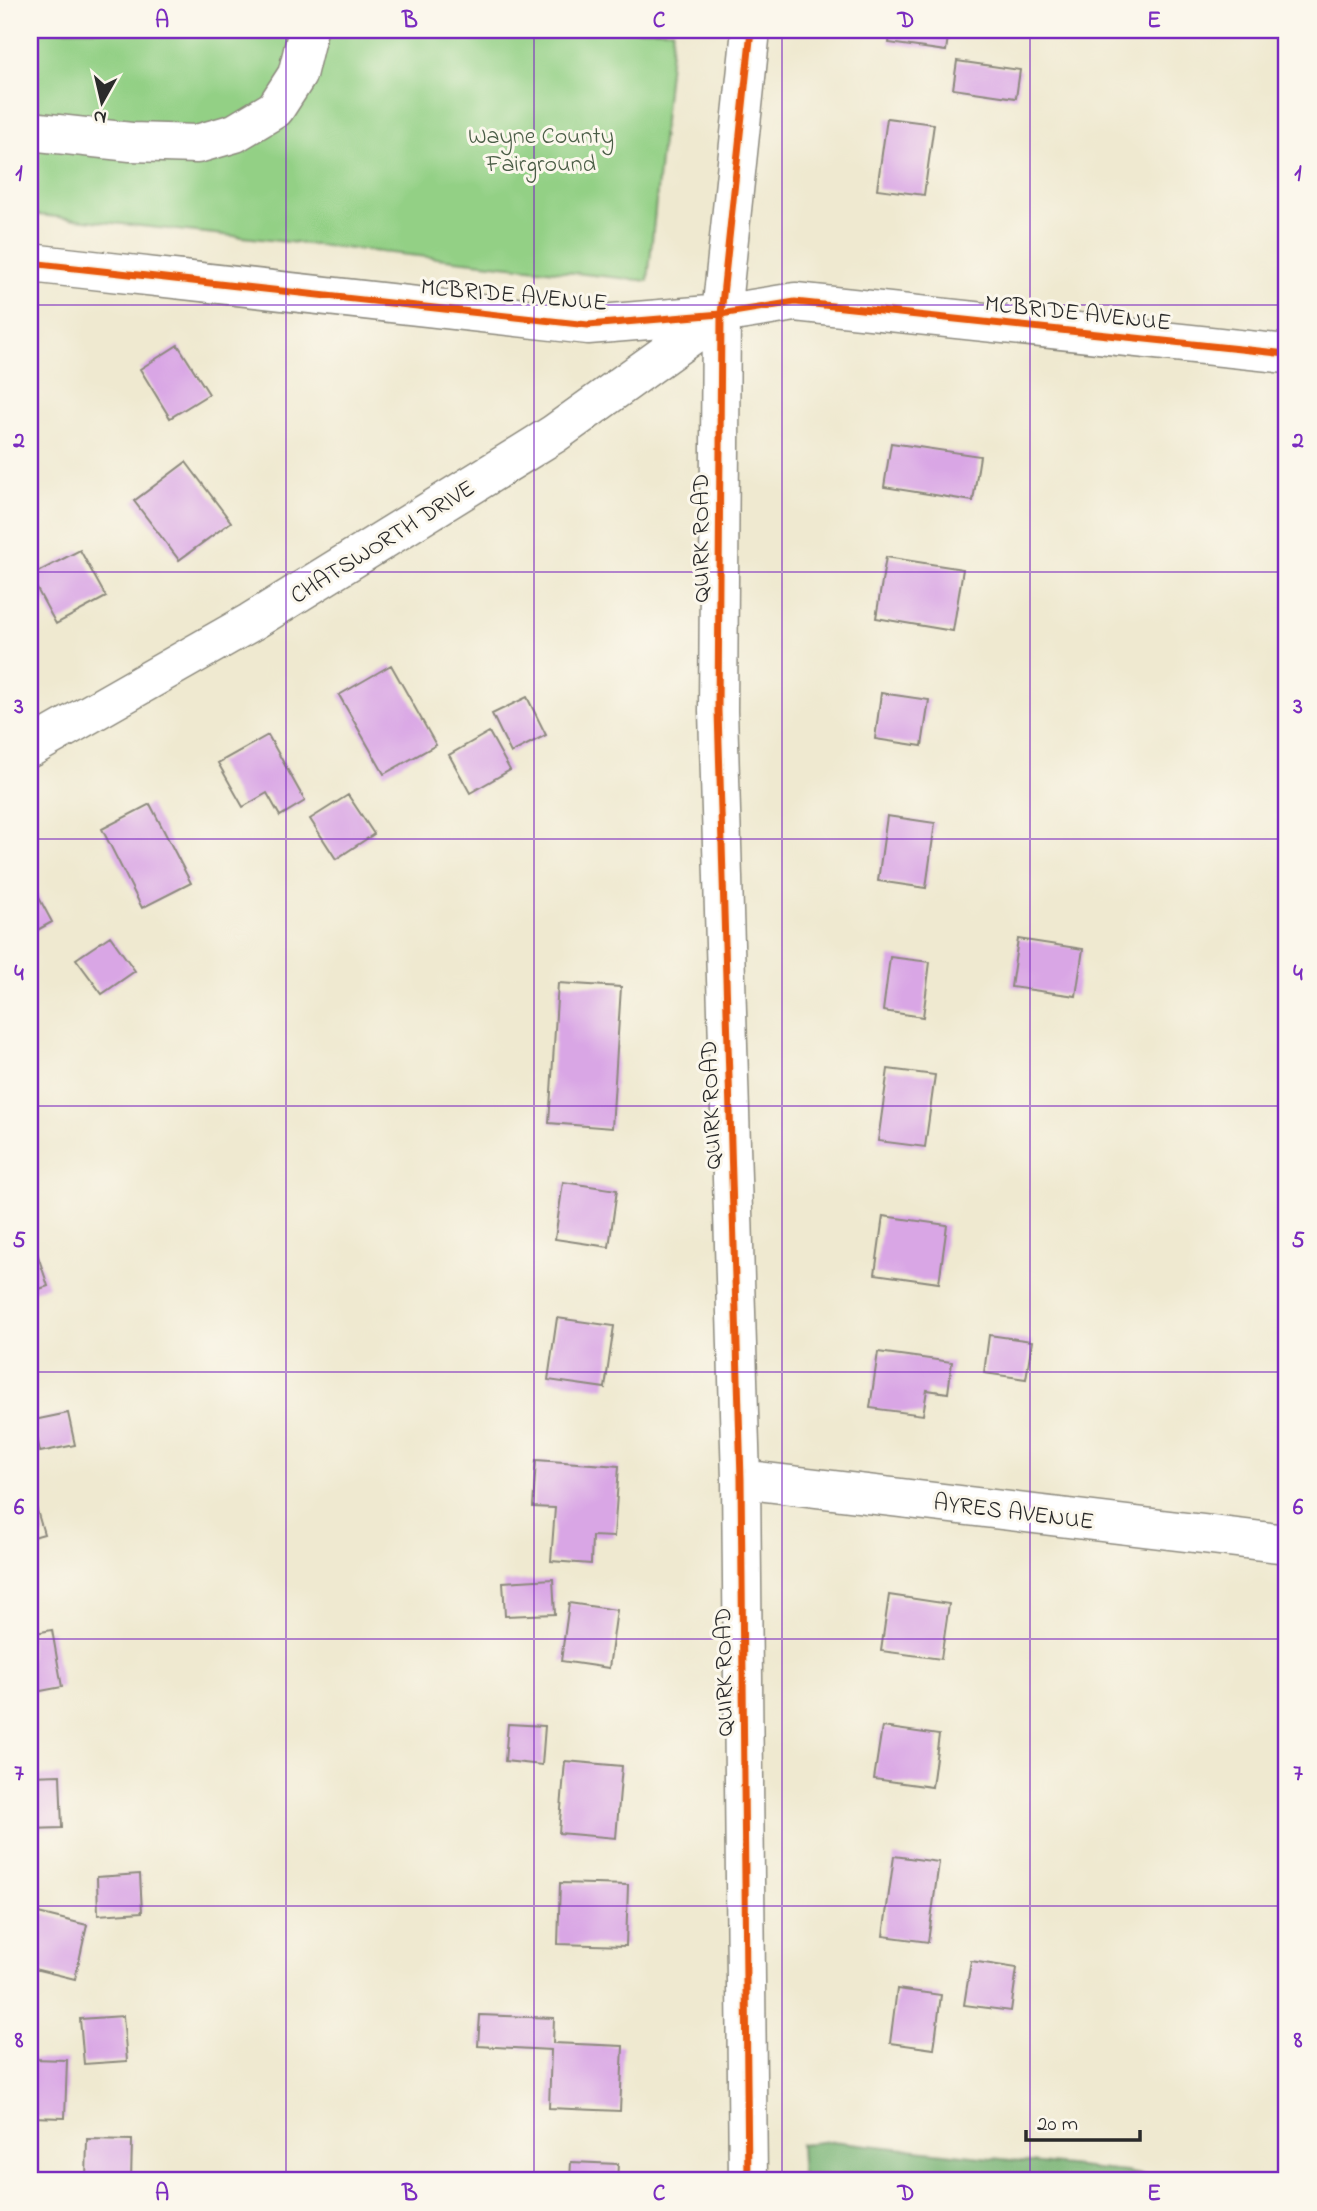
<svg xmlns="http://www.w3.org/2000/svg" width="1317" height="2211" font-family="'Indie Flower',sans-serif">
<rect width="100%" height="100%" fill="#fbf7ec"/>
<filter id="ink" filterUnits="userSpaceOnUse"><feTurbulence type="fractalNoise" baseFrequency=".0143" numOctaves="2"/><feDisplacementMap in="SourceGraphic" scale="14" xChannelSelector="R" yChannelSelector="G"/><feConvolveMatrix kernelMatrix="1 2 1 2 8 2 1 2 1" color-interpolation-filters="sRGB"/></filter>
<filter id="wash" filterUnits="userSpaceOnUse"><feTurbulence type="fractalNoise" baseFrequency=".00686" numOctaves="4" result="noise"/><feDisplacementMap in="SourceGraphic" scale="28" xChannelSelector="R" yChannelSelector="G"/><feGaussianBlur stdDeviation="1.57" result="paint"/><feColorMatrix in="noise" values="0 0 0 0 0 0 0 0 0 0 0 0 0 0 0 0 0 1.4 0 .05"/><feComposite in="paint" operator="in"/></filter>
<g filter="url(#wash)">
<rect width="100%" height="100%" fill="#efe9d0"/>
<path fill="#93d085" stroke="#5f7e58" stroke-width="2" d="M30,30H673L648,281L30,214Z"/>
<path fill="#76b272" stroke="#506e4e" stroke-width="2" d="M831,2141L1126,2172L1171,2181H802L800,2144Z"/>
<g id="blocks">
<path fill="#d9a6e5" d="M891,30H949L946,51L889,43Z
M957,61L1020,70L1016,98L953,89Z
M887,118L934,124L924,195L877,189Z
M178,345L209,394L170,418L140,369Z
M891,443L980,456L973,501L884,487Z
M186,462L231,522L179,560L134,501Z
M80,550L106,597L56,624L30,576Z
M886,557L963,569L953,631L876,618Z
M391,665L436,745L384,774L339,695Z
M881,693L929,700L922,746L875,739Z
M527,697L546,735L511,753L492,714Z
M489,732L510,770L470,793L449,755Z
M268,735L305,801L280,816L267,793L243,807L218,763Z
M348,795L374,834L336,859L310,819Z
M150,804L191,883L142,908L102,829Z
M887,816L935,823L926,888L878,881Z
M30,881L52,922L30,934Z
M110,936L135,971L102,994L76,959Z
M1018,939L1083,949L1076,996L1011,987Z
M890,957L930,962L923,1017L883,1011Z
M558,983L621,987L612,1128L549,1123Z
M888,1069L935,1075L925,1147L878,1141Z
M563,1182L617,1190L609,1247L555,1239Z
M883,1216L947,1225L939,1283L875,1274Z
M34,1244L48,1286L30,1292V1246Z
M557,1318L614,1326L605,1388L548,1380Z
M989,1335L1032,1341L1026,1379L984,1373Z
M878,1352L952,1362L948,1393L927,1390L923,1415L870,1408Z
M68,1413L75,1445L40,1452L34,1420Z
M536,1460L619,1466L614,1537L592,1536L591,1564L551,1561L555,1508L533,1507Z
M30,1487L44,1534L30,1538Z
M553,1579L555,1614L505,1616L503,1582Z
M889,1595L949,1604L941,1659L881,1651Z
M569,1603L617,1610L609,1668L561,1661Z
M52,1630L62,1687L30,1693V1634Z
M508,1724L545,1726L542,1765L505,1761Z
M882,1727L939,1735L932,1787L874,1779Z
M565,1761L622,1766L616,1838L559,1833Z
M60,1775L62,1828L30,1829V1776Z
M894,1856L939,1862L928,1942L883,1936Z
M140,1874L142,1912L98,1915L97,1877Z
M560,1883L628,1885L626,1946L558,1944Z
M30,1911L87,1925L75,1979L30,1968Z
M971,1961L1017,1968L1011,2011L964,2005Z
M897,1989L941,1995L934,2049L890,2043Z
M480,2015L554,2018L553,2043L623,2046L620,2111L549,2108L551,2050L478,2046Z
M123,2016L127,2061L84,2064L80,2019Z
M30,2059L67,2060L65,2118L30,2117Z
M87,2139L132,2140L131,2181H86Z
M571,2162L618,2164L617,2181H570Z"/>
</g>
</g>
<g filter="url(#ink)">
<use href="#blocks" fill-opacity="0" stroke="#8d8a7e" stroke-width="2"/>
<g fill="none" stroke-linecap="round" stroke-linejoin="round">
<g stroke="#8d8a7e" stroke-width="41">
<path id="minor" d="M30,131L131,142L197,144L235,133L275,109L297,75L308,30
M30,263L588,325L721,314L795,302L1287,354
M30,748L251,622L554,434L721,314
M741,1479L1287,1544
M748,2181L741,1479L718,711L721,314L751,30"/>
</g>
<use href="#minor" stroke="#fff" stroke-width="38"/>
<g stroke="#fbf7ec" stroke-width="11">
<path id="cycleway" d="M30,263L588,325L721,314L795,302L1287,354
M748,2181L741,1479L718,711L721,314L751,30"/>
</g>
<use href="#cycleway" stroke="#e8590c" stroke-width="7"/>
</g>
</g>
<path fill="none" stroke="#7b2cbf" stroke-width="2" stroke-opacity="0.55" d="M286,30V2181M534,30V2181M782,30V2181M1030,30V2181M30,305H1287M30,572H1287M30,839H1287M30,1106H1287M30,1372H1287M30,1639H1287M30,1906H1287"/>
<g text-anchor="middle" stroke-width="6" stroke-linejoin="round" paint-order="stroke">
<g font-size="24" fill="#4a5d46" stroke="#fbf7ec">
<text x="541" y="143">Wayne County<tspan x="541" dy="28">Fairground</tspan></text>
</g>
<g font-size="24" fill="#2b2b2b" stroke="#fbf7ec">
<text transform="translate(514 294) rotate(5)" y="8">MCBRIDE AVENUE</text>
<text transform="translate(1078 312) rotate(6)" y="8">MCBRIDE AVENUE</text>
<text transform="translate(700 538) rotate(-90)" y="8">QUIRK ROAD</text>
<text transform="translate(382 541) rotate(-32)" y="8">CHATSWORTH DRIVE</text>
<text transform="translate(710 1105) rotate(-92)" y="8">QUIRK ROAD</text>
<text transform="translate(1014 1511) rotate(7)" y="8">AYRES AVENUE</text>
<text transform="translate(723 1672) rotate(-91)" y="8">QUIRK ROAD</text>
</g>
</g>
<rect width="1317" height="2211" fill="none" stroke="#fbf7ec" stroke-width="77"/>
<g transform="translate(102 102) rotate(188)" stroke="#fbf7ec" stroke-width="5" paint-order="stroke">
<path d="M0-5L12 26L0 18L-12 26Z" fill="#2b2b2b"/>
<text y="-10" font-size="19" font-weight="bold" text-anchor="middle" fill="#2b2b2b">N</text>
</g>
<path d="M1026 2130v10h114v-10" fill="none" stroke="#2b2b2b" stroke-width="3.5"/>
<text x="1037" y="2130" font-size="21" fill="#2b2b2b" stroke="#fbf7ec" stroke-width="5" paint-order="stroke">20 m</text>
<rect x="38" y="38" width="1240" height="2134" fill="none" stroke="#7b2cbf" stroke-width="2.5"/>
<g font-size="23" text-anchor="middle" font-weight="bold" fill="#7b2cbf">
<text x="162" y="27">A</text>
<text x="410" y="27">B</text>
<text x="659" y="27">C</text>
<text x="906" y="27">D</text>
<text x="1154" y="27">E</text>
<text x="19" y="180">1</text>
<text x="1298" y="180">1</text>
<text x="19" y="447">2</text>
<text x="1298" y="447">2</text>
<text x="19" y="713">3</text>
<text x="1298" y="713">3</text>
<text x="19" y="980">4</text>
<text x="1298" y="980">4</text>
<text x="19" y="1247">5</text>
<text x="1298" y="1247">5</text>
<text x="19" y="1514">6</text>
<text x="1298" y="1514">6</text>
<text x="19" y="1780">7</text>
<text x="1298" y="1780">7</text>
<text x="19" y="2047">8</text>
<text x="1298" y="2047">8</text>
<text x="162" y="2200">A</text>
<text x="410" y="2200">B</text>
<text x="659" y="2200">C</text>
<text x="906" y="2200">D</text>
<text x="1154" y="2200">E</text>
</g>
</svg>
